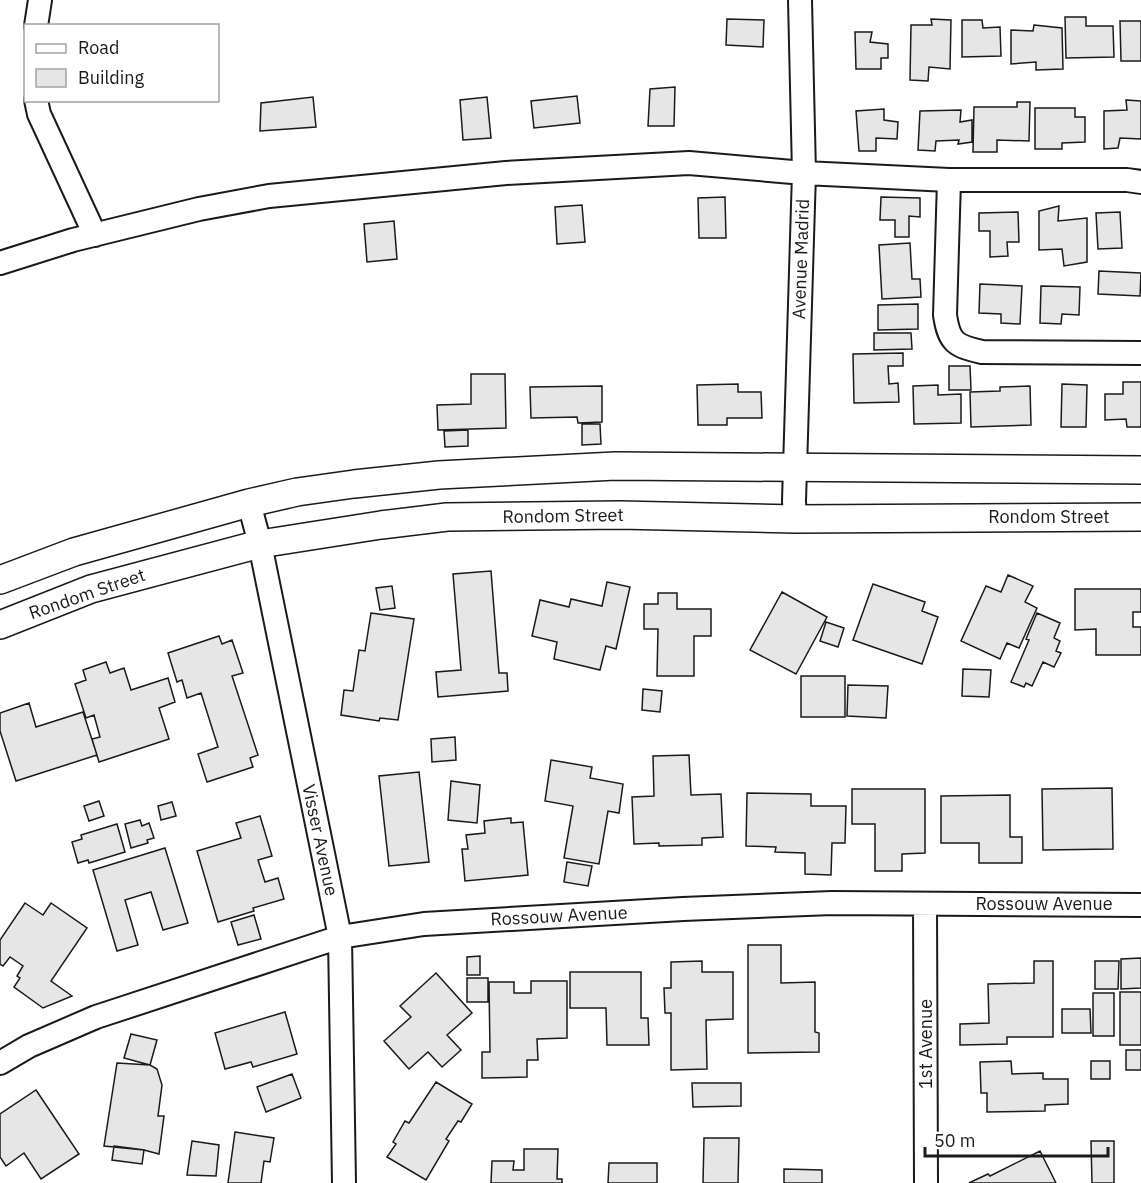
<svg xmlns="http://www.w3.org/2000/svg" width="1141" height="1183" font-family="'IBM Plex Sans',sans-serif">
<rect width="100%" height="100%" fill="#fff"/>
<path fill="#e6e6e6" stroke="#1a1a1a" stroke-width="1.5" d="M1065,17H1086V26H1113L1114,57L1066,58Z
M727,19L764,20L763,47L726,45Z
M931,19L951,20L950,69L929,67L928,81L910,80L911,25H932Z
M962,20H982L983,28L1000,27L1001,56L962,57Z
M1120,21H1141V61H1121Z
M1034,25L1062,28L1063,69L1036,70V62L1011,64V30L1033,31Z
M855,32H872L870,42L888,44V58H881V69H856Z
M675,87L674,126H648L650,89Z
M577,96L580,123L534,128L531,101Z
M313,97L316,127L260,131L261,103Z
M487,97L491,138L463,140L460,100Z
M1126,100L1141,101V139L1120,138L1118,148L1104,149V111L1127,110Z
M1017,102H1030L1029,141L997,140V152H973L974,107H1017Z
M1035,108H1075V117H1085V142L1062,143V149H1035Z
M884,109V120L898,122L897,139L876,138V151H859L856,111Z
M961,110L960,122L972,120V142L958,144L959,140L936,141L935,151L918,150L920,111Z
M725,197L726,238H699L698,198Z
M881,197L920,198V217L909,216V237H895V220H880Z
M582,205L585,242L557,244L555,207Z
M1059,206L1058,221L1087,218V262L1064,266L1062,249L1039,250V211Z
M1018,212L1019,242H1007L1008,256L990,257V231H979V213Z
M1120,212L1122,248L1098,249L1096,213Z
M394,221L397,259L367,262L364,224Z
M910,243L912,279H920L921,297L882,299L879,245Z
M1099,271L1141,273L1140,296L1098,294Z
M980,284L1022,286L1020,324L1001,323V314L979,313Z
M1041,286L1080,287L1079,315L1062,314L1061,324L1040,323Z
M918,304V329L878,330V305Z
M874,333H911L912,349L874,350Z
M903,353V366H888L889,384L898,383L899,402L854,403L853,354Z
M949,366H970L971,390H949Z
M471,374H505L506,428L438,430L437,405L471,404Z
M1123,382H1141V427H1127L1126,419L1105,420V394H1123Z
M738,384V392H761L762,418H727V425H698L697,385Z
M1062,384L1087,385L1086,427H1061Z
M938,385V395L961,394V423L914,424L913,386Z
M602,386V422L578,423L577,417L531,418L530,387Z
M1030,386L1031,425L971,427L970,392L1000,391V387Z
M582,424H600L601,444L582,445Z
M468,430V446L445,447L444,431Z
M491,571L499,673H507L508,691L438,697L436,672L461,670L453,574Z
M1008,575L1033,586L1025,602L1037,608L1019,648L1007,643L1000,659L961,641L986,586L1001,592Z
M607,582L630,587L616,649L606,646L600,670L554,659L557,642L532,636L540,600L569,607L571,599L602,606Z
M873,584L925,602L922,611L938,617L922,664L853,640Z
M392,586L395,608L380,610L376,588Z
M1075,589H1141V612H1133V627H1141V655H1096V629L1075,630Z
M782,592L827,617L796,674L750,650Z
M658,593H677V609H711V636H694V676H657L658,629H644V604H658Z
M371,613L414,619L398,720L380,718L379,721L341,715L344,690L353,691L359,650L365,651Z
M1037,613L1060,623L1054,638L1060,641L1056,651L1061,653L1054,667L1043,662L1032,686L1026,683L1024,687L1011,682L1029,640L1026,639Z
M826,622L844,628L838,647L820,641Z
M219,636L222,644L232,640L243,673L232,676L258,755L250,758L253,767L207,782L198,754L218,747L201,693L187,698L182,680L177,682L168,653Z
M106,662L110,673L124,668L131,690L168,678L175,702L159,708L169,739L99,762L92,739L100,737L94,715L86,718L75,684L86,680L83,670Z
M963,669L991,670L989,697L962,696Z
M801,676H845V717H801Z
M848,685L888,686L886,718L847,716Z
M643,689L662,691L660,712L642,710Z
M29,703L36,727L83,712L97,755L16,781L0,731V713Z
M455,737L456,760L432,762L431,739Z
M689,755L691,795L721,794L723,837L702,838V845L659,846V843L634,844L632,797L654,796L653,756Z
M551,760L592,767L590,778L623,784L619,813L608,811L599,864L564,858L573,806L545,801Z
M419,772L429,862L389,866L379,776Z
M451,781L480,785L477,823L448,820Z
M1112,788L1113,849L1043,850L1042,789Z
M852,789H925V853L902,854V871H875V824H852Z
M747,793L811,794V806H846L845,843H832L831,875L805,874V853L775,852L776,847L746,846Z
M1010,795V837H1022V863H979V843H941V796Z
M99,801L104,816L89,821L84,806Z
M172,802L176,816L161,820L158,806Z
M260,816L272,856L258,860L265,882L278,878L284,899L253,908L254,911L218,922L197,851L241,838L236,823Z
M511,818V823L523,822L528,875L465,881L462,849H468L466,835L485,833L484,821Z
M140,820L142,826L149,823L154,838L147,840L148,843L131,848L125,824Z
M117,824L125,852L89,863L88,860L78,863L72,842L82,839L81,835Z
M165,848L188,923L163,930L151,892L125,900L138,945L117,951L93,870Z
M567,862L592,866L588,886L564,882Z
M25,903L43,915L51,903L87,928L51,981L72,996L43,1008L14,987L20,978L17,976L23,966L10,957L3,966L0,964V940Z
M254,915L261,939L238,945L231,922Z
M748,945H781V983L815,982V1032L819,1033V1052L748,1053Z
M480,956V975H467V957Z
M1141,958V988L1121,989V959Z
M702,961V972H733V1019L706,1020L707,1069L671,1070V1013H665L664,988H671V962Z
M1034,961H1053V1037H1007V1044L960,1045V1024L989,1023L988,984L1034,983Z
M1095,961H1119L1118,989H1095Z
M570,972H641V1018H648L649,1045H607L606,1008H570Z
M436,973L472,1013L447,1035L461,1050L442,1067L428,1052L409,1069L384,1041L411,1017L400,1006Z
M467,978H488V1002H467Z
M531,981H567V1038L537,1039L538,1060H527V1077L482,1078V1052H490L489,982H514V993H531Z
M1120,992H1141V1045H1120Z
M1093,993H1114V1036H1093Z
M1062,1009H1090L1091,1033H1062Z
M285,1012L297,1054L253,1067L251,1062L225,1069L215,1033Z
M131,1034L157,1040L150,1065L124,1058Z
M1126,1050H1141V1070H1126Z
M1011,1061L1012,1074L1043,1073V1079H1068V1104L1045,1105V1111L987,1112V1093H981L980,1062Z
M1091,1061H1110V1079H1091Z
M117,1063L150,1065L157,1069L162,1085L158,1116H164L159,1154L144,1150L104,1146Z
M292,1074L301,1098L266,1112L257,1087Z
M436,1082L472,1104L461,1122L458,1121L446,1139L449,1141L426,1180L387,1157L396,1144L393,1142L405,1121L409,1123Z
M692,1083H741V1106L693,1107Z
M36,1090L79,1154L41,1179L24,1153L6,1166L0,1157V1114Z
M235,1132L274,1138L270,1162L264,1161L261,1183H228Z
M704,1138H739L738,1183H703Z
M192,1141L219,1145L216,1176L187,1175Z
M1091,1141H1114V1183H1092Z
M114,1146L144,1150L142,1164L112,1160Z
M524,1149H558L557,1179H562V1183H491L492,1161H514L513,1170H524Z
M1040,1151L1056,1183H969L988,1174L990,1176Z
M609,1163H657V1183H608Z
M784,1169L822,1170V1183H784Z"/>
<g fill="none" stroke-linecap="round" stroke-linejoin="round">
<g stroke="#1a1a1a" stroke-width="26">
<path id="minor" d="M36,26L40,0
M36,100L39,114L95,235
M949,180L945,315C949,343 956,346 982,352L1141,353
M0,263L73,240L199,209L269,196L506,173L689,163L804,173L949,180H1127L1141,182
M249,503L260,544L340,937L344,1183
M795,519L794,501L804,173L800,0
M925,904L926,1183
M0,1063L29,1046L96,1017L340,937L424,924L683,909L832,903L1141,905"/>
</g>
<g stroke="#1a1a1a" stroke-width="30">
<path id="tertiary" d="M0,580L74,552L249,503L297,492L354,484L439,475L615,466L1141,470
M0,625L91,589L260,544L381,525L447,517L620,515L795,519L1141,517"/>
</g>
<use href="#minor" stroke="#fff" stroke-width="22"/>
<use href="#tertiary" stroke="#fff" stroke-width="27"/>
</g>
<g text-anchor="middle" stroke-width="4.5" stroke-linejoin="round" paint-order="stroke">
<g font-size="18" fill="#1a1a1a" stroke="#fff">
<text transform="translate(801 259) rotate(-88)" y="6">Avenue Madrid</text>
<text transform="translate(563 516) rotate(-1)" y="6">Rondom Street</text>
<text x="1049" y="523">Rondom Street</text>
<text transform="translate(87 594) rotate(-19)" y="6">Rondom Street</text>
<text transform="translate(320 840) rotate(78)" y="6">Visser Avenue</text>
<text x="1044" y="910">Rossouw Avenue</text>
<text transform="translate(559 916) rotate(-3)" y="6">Rossouw Avenue</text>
<text transform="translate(926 1044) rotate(-90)" y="6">1st Avenue</text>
</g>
</g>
<rect x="24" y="24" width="195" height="78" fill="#ffffff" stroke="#a3a3a3" stroke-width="1.5"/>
<rect x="36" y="44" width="30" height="9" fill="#ffffff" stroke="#a3a3a3" stroke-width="1.5"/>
<text x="78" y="54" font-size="18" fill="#1a1a1a">Road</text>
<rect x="36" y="69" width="30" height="18" fill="#e6e6e6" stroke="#a3a3a3" stroke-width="1.5"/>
<text x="78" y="84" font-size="18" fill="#1a1a1a">Building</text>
<path d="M925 1147v9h183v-9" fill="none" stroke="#1a1a1a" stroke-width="3"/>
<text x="934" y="1147" font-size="18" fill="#1a1a1a" stroke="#ffffff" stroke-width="4.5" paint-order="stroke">50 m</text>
</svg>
